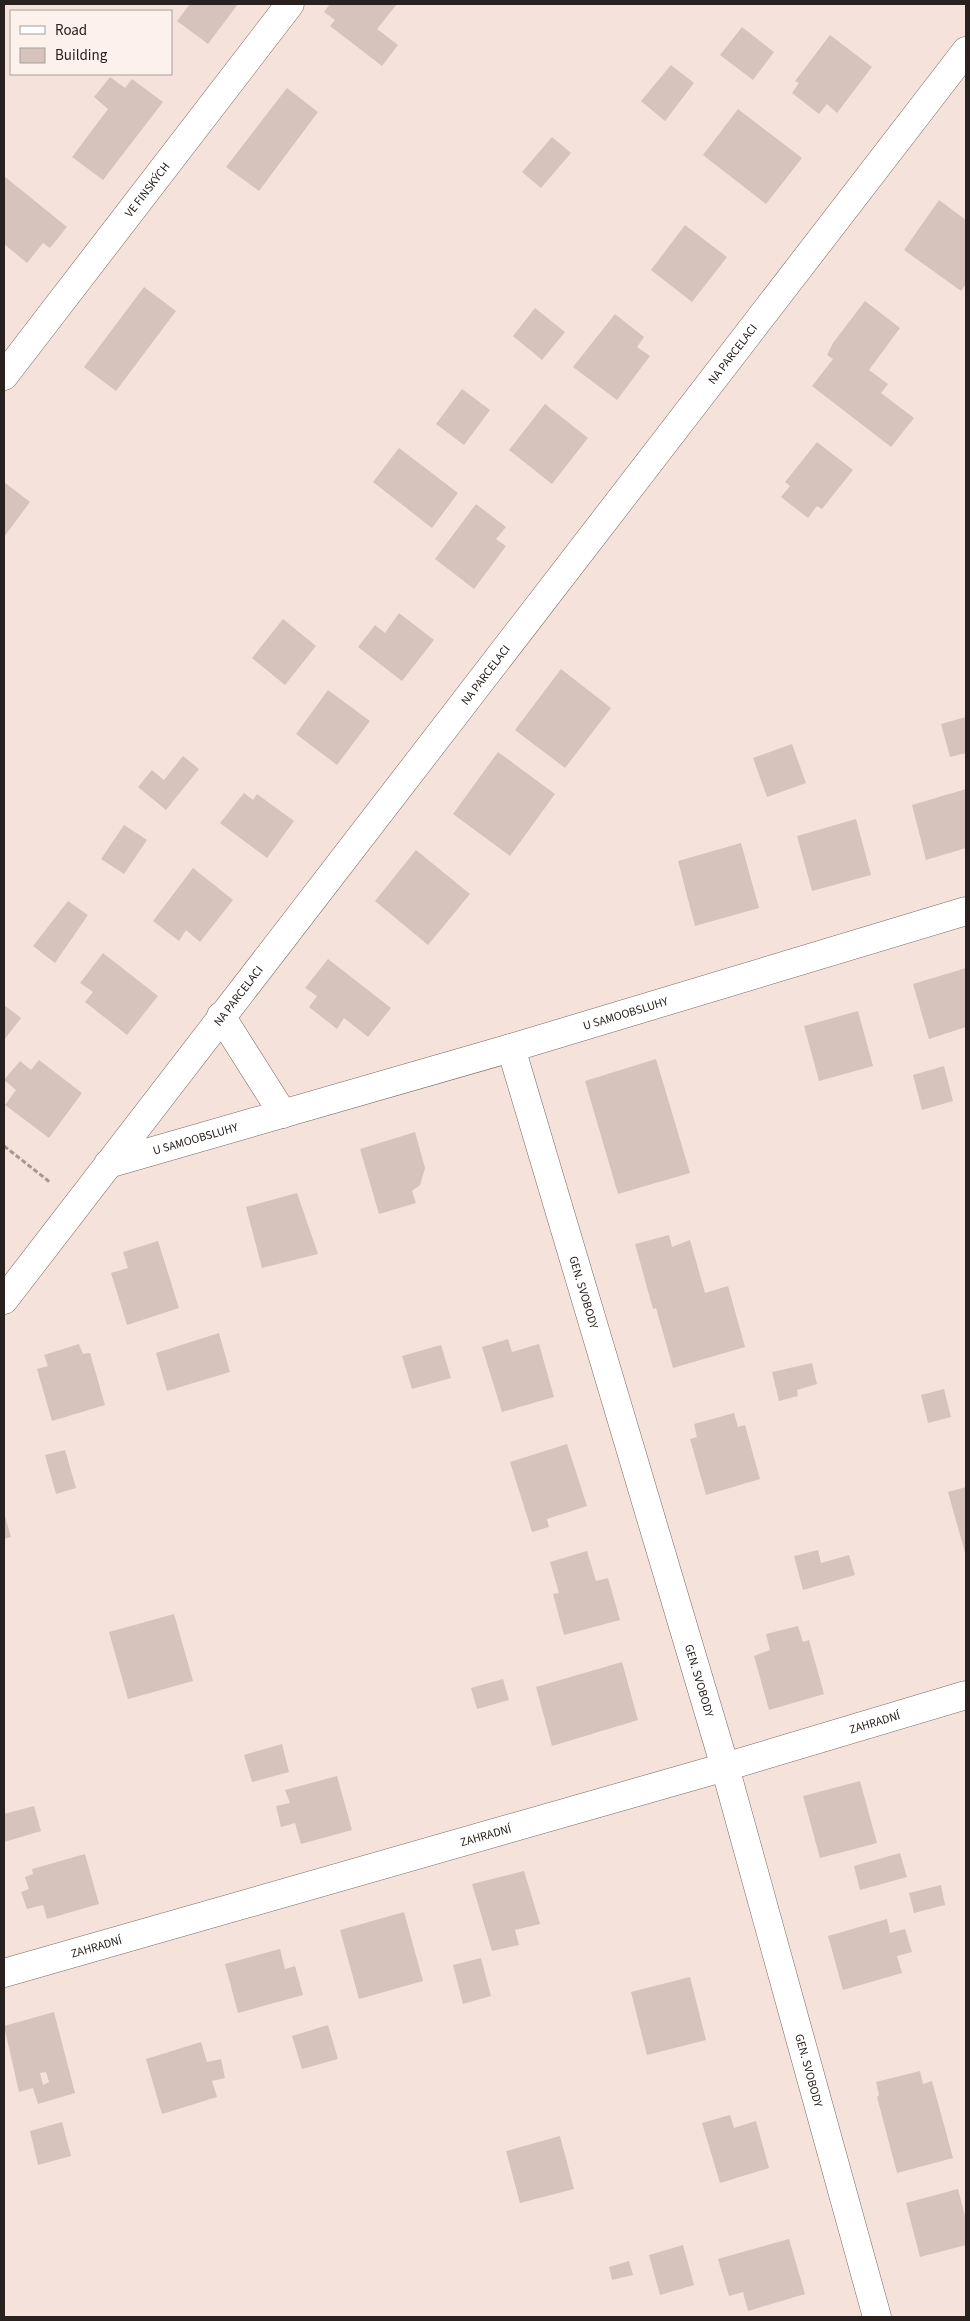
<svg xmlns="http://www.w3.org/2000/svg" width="970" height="2321" font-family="'Source Sans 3',sans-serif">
<rect width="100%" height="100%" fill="#f5e2da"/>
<path fill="#d6c4bc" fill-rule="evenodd" d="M190,4H238L208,44L177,21Z
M330,4H397L377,29L398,45L382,66L330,26L335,20L324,12Z
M742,27L774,52L753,80L720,55Z
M830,35L872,67L837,113L827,104L819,114L792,93L799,83L795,81Z
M671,65L694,83L665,121L641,101Z
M110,77L125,88L132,79L163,102L103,180L72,157L108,109L94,97Z
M287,88L318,112L259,191L226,167Z
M738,109L802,158L766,204L703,155Z
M552,137L571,153L541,188L522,172Z
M4,176L67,227L50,248L43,243L27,263L4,244Z
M939,200L966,220V284L961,291L904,250Z
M685,225L727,257L692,302L651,270Z
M144,287L176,311L116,391L84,367Z
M865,301L900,328L869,370L888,384L881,393L914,418L891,447L812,386L833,359L827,355L833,343Z
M535,308L565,332L542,360L513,336Z
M615,314L644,337L637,347L650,356L617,400L573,367Z
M462,389L490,410L464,445L436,424Z
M545,404L588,438L552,484L509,450Z
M817,442L853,470L822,509L817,506L808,518L781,497L790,486L785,482Z
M399,448L458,493L432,528L373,482Z
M4,482L30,502L4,537Z
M476,504L506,527L496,539L506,546L474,589L435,559Z
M399,613L434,640L402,681L358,647L375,625L385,633Z
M283,619L316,646L285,685L252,658Z
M561,669L611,708L565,768L515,730Z
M328,690L370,721L337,765L296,734Z
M966,717V753L950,757L941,724Z
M792,744L806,783L767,797L753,758Z
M498,752L555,794L510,856L453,814Z
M183,756L199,769L166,810L138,787L152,770L164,780Z
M966,789V848L926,860L912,805Z
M244,793L253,800L257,794L294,821L267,858L220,823Z
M856,819L871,875L812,891L797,836Z
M124,825L147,840L124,874L101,859Z
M741,843L759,908L695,926L678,861Z
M416,850L470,894L428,945L375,901Z
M193,868L233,900L200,942L186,930L179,941L153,921Z
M68,901L88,915L55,963L33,946Z
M103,953L158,996L127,1035L85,1002L93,992L80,983Z
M328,959L391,1008L368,1037L344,1018L337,1029L309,1007L317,996L305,988Z
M966,968V1027L929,1039L913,984Z
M4,1005L21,1018L4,1040Z
M858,1011L873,1066L819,1081L804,1026Z
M656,1059L690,1173L618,1194L585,1081Z
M39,1060L82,1093L49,1138L5,1105L16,1090L4,1080L20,1061L31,1070Z
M944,1066L953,1101L922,1110L913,1075Z
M415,1132L425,1168L420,1185L412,1191L416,1203L379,1214L360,1149Z
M297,1193L318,1254L262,1268L246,1207Z
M669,1235L672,1247L690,1240L705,1293L728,1286L745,1347L673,1368L656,1308L653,1309L635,1244Z
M158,1241L179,1308L127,1325L111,1273L128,1268L123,1252Z
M219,1333L230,1372L167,1391L156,1353Z
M508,1339L512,1352L539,1344L554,1397L502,1412L482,1347Z
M79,1344L83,1354L90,1353L105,1405L52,1421L37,1369L48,1366L44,1355Z
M441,1345L451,1378L412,1389L402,1356Z
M812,1363L817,1384L797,1390L798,1396L779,1401L772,1372Z
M944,1389L951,1417L928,1423L921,1395Z
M734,1413L738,1427L745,1425L760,1479L706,1495L690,1439L697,1437L694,1424Z
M567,1444L587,1506L547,1519L549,1527L532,1532L510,1462Z
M65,1450L76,1488L56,1494L45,1455Z
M966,1487V1556L948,1492Z
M4,1513L11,1537L4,1539Z
M818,1550L821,1563L849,1555L855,1575L803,1590L794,1556Z
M587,1551L596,1581L608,1578L620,1620L564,1635L553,1594L559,1593L550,1562Z
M174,1614L193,1681L128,1699L109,1632Z
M798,1626L803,1642L809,1640L824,1694L769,1710L754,1656L770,1650L766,1634Z
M622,1662L638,1720L552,1746L536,1687Z
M503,1679L509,1700L477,1709L471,1688Z
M282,1744L289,1772L252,1782L244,1755Z
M337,1776L352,1830L301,1844L295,1823L281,1827L276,1806L290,1803L285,1790Z
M860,1781L877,1843L820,1858L803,1796Z
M34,1806L41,1831L4,1842V1814Z
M900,1853L907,1877L860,1890L854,1866Z
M85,1854L99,1904L47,1919L43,1905L27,1909L21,1892L29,1889L25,1877L33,1874L32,1869Z
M524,1871L540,1924L515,1930L519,1945L492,1951L472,1884Z
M941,1885L945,1905L914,1913L909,1893Z
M404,1912L423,1981L359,1999L340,1930Z
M887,1919L890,1933L905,1929L912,1952L897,1956L902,1973L843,1990L828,1936Z
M280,1949L285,1969L295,1966L303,1995L238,2013L225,1964Z
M481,1958L491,1996L463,2004L453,1965Z
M690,1977L706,2040L647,2055L631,1992Z
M54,2012L75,2093L38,2104L33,2088L19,2092L4,2026ZM46,2072L49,2082L43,2085L40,2073Z
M328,2025L338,2059L302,2069L292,2036Z
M201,2042L207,2062L221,2059L225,2078L212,2081L217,2097L162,2114L146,2059Z
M920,2071L923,2084L932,2081L953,2158L897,2173L877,2097L879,2095L876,2082Z
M730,2115L734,2128L756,2121L769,2168L720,2183L702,2123Z
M62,2122L71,2156L38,2165L30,2131Z
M560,2136L574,2189L520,2203L506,2151Z
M958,2189L966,2220V2245L920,2257L906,2203Z
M789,2239L805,2294L748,2311L743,2292L729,2296L718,2259Z
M683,2245L694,2285L660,2295L649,2255Z
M629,2261L633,2275L612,2280L609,2267Z"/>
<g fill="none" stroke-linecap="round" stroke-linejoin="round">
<g stroke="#786860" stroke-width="29">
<g id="street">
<path id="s1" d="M4,376L290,4"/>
<path d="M221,1016L283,1114"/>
<path id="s2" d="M511,1048L725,1767L877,2317"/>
<path id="s3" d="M108,1164L511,1048L966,911"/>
<path id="s4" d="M4,1300L966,51"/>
<path id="s5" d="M4,1973L725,1767L966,1695"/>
</g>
</g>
<path stroke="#a59791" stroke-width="3" stroke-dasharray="5 2.5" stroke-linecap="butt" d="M4,1146L51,1183"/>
<use href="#street" stroke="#fff" stroke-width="28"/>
</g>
<g text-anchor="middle" stroke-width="4" stroke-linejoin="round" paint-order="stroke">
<g font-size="12" fill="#28211e" stroke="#fdf1ec">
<text dy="4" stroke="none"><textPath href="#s1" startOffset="235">VE FINSKÝCH</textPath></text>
<text dy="4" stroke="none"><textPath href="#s4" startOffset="1194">NA PARCELACI</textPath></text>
<text dy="4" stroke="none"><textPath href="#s4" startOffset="789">NA PARCELACI</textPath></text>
<text dy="4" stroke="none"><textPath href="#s4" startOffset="384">NA PARCELACI</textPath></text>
<text dy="4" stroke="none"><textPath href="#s3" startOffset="539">U SAMOOBSLUHY</textPath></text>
<text dy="4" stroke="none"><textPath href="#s3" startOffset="91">U SAMOOBSLUHY</textPath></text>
<text dy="4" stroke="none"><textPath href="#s2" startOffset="255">GEN. SVOBODY</textPath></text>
<text dy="4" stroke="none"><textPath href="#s2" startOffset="660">GEN. SVOBODY</textPath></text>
<text dy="4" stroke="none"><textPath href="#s5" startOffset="906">ZAHRADNÍ</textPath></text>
<text dy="4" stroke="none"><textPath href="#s5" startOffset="501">ZAHRADNÍ</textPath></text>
<text dy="4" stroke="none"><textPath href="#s5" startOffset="96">ZAHRADNÍ</textPath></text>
<text dy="4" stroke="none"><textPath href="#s2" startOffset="1065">GEN. SVOBODY</textPath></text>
</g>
</g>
<rect width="970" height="2321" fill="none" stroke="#28211e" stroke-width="10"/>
<rect x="10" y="10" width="162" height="65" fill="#fdf1ec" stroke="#a89e9a"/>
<rect x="20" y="26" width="25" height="8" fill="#ffffff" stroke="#a89e9a"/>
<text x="55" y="35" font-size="15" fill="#28211e">Road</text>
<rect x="20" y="48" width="25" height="15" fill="#d6c4bc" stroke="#a89e9a"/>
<text x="55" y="60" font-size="15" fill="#28211e">Building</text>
</svg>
